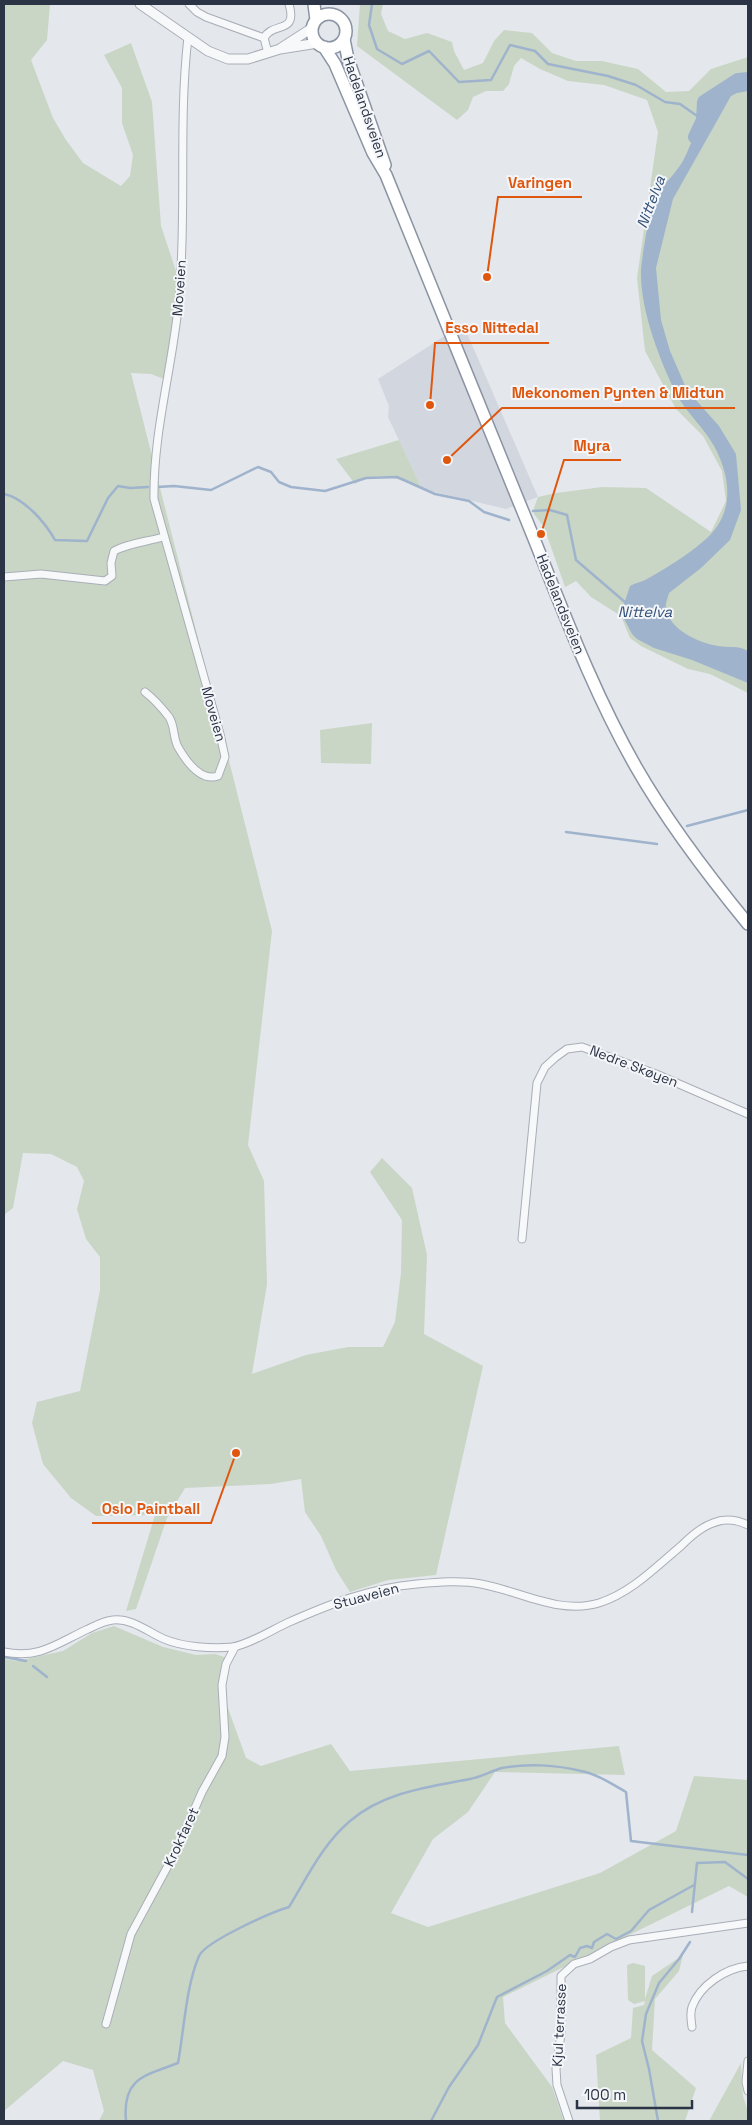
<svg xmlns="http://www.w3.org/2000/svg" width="752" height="2125" font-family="'Space Grotesk',sans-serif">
<rect width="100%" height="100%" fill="#e4e7ec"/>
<path fill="#d2d6de" d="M463,324L538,497L506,509L422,489L388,417L389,406L378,379Z"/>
<path fill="#c9d6c5" d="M4,4H50L47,40L31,60L53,118L66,140L83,163L121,186L130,176L133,155L122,123V88L104,55L131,43L152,102L161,226L180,283L169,381L151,374L131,373L272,931L248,1145L264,1181L267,1284L252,1374L306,1355L348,1347H383L395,1322L401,1273L402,1220L370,1172L382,1158L412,1188L427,1255L424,1334L483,1366L436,1575L388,1580L350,1592L336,1570L321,1536L305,1512L301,1479L271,1484L185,1488L167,1518L136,1609L126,1611L155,1515L96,1516L71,1498L43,1464L32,1423L37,1402L80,1391L100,1290V1257L86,1239L77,1209L84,1181L77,1167L51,1154L23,1153L13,1208L4,1215Z
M360,4H383L381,14L388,31L405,39L427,33L452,42L454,51L464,70L483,63L494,41L504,30L532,33L552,53L576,61H602L638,69L666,92L689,91L711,69L748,57V693L710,674L688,669L641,646L630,638L621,616L591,597L576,581L565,587L544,527L534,514V508L538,497L556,493L602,487L646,488L711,532L726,501L722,471L703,436L676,409L645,351L637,278L658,132L647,100L604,85L568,81L540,69L521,58L514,66L509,84L503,91H486L473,97L468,110L457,120L357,46Z
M399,440L422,489C399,478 379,470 355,484L336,459Z
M372,723L371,764L321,763L320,730Z
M114,1626L163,1647L196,1655L215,1654L227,1658L225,1700L246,1758L261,1766L331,1744L350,1771L619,1746L625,1775L495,1772L468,1812L433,1839L391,1913L428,1927L600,1873L676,1831L694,1776L748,1780V1897L729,1886L503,1997L505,2023L552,2087L564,2121H99L104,2111L93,2070L63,2061L4,2111V1659L17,1661L63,1651L92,1633Z
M683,1955L679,1971L655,1999L652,2050L696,2088L685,2121H600L596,2055L631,2038L633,2008L644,2005L645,2001L634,2004L628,2000L627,1965L633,1963L645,1966V1999L652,1976Z
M741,2063L743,2096L748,2112V2121H709Z"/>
<path fill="#9fb4cc" d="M748,73V91L737,93L731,96L673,199L656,268L661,320L670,351L687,390L719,426L736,454L741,510L730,540L701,568L669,593C668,597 665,604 666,609C670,630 699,643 718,646C728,648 739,645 748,651V683L692,660L654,648L637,639L632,634L621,613L630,586C635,583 642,582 647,579C668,567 688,555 706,539C735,513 731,477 714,446C704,428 688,414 678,397C660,362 640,310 641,271C641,261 651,203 655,197C665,182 679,171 686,155C698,127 717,81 748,73Z"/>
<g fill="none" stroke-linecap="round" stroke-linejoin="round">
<path stroke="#9fb4cc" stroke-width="2.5" d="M372,4L369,25L377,49L402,64L429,51L459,82L491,80L510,45L535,51L548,64L608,76L636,85L665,102L680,104L703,120
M157,487L174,486L211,490L258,467L271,472L279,482L291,487L325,491L366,478L397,477L435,494L469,501L484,512L509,520
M4,494C24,498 45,522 55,540L87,541L108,498L118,486L130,488L148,487
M533,511L550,510L567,515L576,560L626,603
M687,826L748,810
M566,832L657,844
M4,1657L26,1661
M33,1666L47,1677
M692,1912L697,1863L725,1862L748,1879
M126,2121C122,2078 144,2076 178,2063C184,2030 186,1986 199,1956C206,1941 272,1912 289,1907C308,1876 322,1845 350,1821C384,1792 428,1787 470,1779C481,1777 491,1771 502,1768C527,1763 557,1765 581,1771C597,1774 612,1784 626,1792L631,1841L748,1855
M431,2121L449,2087L478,2045L497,1997L547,1971L570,1955L575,1957L580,1948L587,1946L592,1948L594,1942L607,1934L616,1939L631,1931L649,1910L694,1885
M658,2121L649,2069L642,2041L646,2014L659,1983L679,1959L690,1942"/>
<path stroke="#9fb4cc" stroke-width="14" d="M695,137L703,120L704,102L738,80L748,79"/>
<g stroke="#a9aeb7" stroke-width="9">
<path id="minor" d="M189,4L197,12L206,17L264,38
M268,53L264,38C273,21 298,35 289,4
M4,577L41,574L105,581L112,576L111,563L114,551C129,543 146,542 163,537
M145,692C154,699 162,708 169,717C175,726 173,738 178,747C186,761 200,782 218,776L225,757L220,734L154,499C153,431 173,366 179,299C187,212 178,124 188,37
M522,1239L537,1083L545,1067L556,1057L567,1049L582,1047L656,1074L748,1114
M4,1652C39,1659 56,1644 86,1630C95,1626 103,1621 113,1620C132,1618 148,1632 164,1639C183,1647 212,1649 232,1647C248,1645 272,1630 287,1623C330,1604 370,1588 417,1584C438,1582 461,1580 481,1584C520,1591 559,1615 599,1603C631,1593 656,1567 681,1546C690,1537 701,1527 713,1523C725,1518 737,1520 748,1525
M106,2024L131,1934L177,1849L202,1792L222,1756L225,1737L222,1685L226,1664L235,1647
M692,2027C691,2021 690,2013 692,2007C700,1985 726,1968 748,1966
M748,2061L746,2082L748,2091
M569,2121L557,2085L556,2069L561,2034V1976L574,1964L590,1959L611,1947L629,1940L748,1923"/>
</g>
<g stroke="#a9aeb7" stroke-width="11">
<path id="tertiary" d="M140,4L208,51L228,59H248L280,49L318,43
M281,48L312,28"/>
</g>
<g stroke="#8b94a3" stroke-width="14">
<path id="trunk" d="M314,4L316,20
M312 31a17 17 0 1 1 34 0a17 17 0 1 1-34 0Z
M344,39L348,59L385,165
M324,47L335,64L373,153L386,175C430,284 475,393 519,502C556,591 588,683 636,767C668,823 707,874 748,924"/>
</g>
<use href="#minor" stroke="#f7f8fa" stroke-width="7"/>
<use href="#tertiary" stroke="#f7f8fa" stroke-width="9"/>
<use href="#trunk" stroke="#fff" stroke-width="11"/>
</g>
<g text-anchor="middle" stroke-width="4" stroke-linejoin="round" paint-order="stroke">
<g font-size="14" fill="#2b3445" stroke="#f4f6f9">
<text transform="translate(365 107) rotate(71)" y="5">Hadelandsveien</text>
<text transform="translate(179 288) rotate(-86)" y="5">Moveien</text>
<text transform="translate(561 604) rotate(68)" y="5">Hadelandsveien</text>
<text transform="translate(214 714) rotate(74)" y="5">Moveien</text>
<text transform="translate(634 1066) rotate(21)" y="5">Nedre Skøyen</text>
<text transform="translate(366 1596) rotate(-15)" y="5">Stuaveien</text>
<text transform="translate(181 1837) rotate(-65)" y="5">Krokfaret</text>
<text transform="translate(559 2025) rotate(-87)" y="5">Kjul terrasse</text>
</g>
<g font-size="15" font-style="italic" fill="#34527a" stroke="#f4f6f9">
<text transform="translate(651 202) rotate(-69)" y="5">Nittelva</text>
<text x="645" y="617">Nittelva</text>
</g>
</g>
<path fill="none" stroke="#df570f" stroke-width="2" d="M487 277L498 197H582M430 405L435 343H549M447 460L502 408H735M541 534L564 460H621M236 1453L211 1523H92"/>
<g fill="#df570f" stroke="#f4f6f9" stroke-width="2">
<circle cx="487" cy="277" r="5"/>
<circle cx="430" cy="405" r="5"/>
<circle cx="447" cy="460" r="5"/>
<circle cx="541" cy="534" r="5"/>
<circle cx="236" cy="1453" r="5"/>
</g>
<g font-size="15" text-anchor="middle" font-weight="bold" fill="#df570f" stroke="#f4f6f9" stroke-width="4" stroke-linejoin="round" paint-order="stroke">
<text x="540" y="188">Varingen</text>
<text x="492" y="333">Esso Nittedal</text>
<text x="618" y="398">Mekonomen Pynten &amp; Midtun</text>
<text x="592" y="451">Myra</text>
<text x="151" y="1514">Oslo Paintball</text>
</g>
<rect width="752" height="2125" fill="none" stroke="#2b3445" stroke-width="10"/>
<path d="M577 2100v8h115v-8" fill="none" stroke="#2b3445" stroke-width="2.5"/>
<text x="584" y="2100" font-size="15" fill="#2b3445" stroke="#f4f6f9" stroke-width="4" paint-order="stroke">100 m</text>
</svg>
